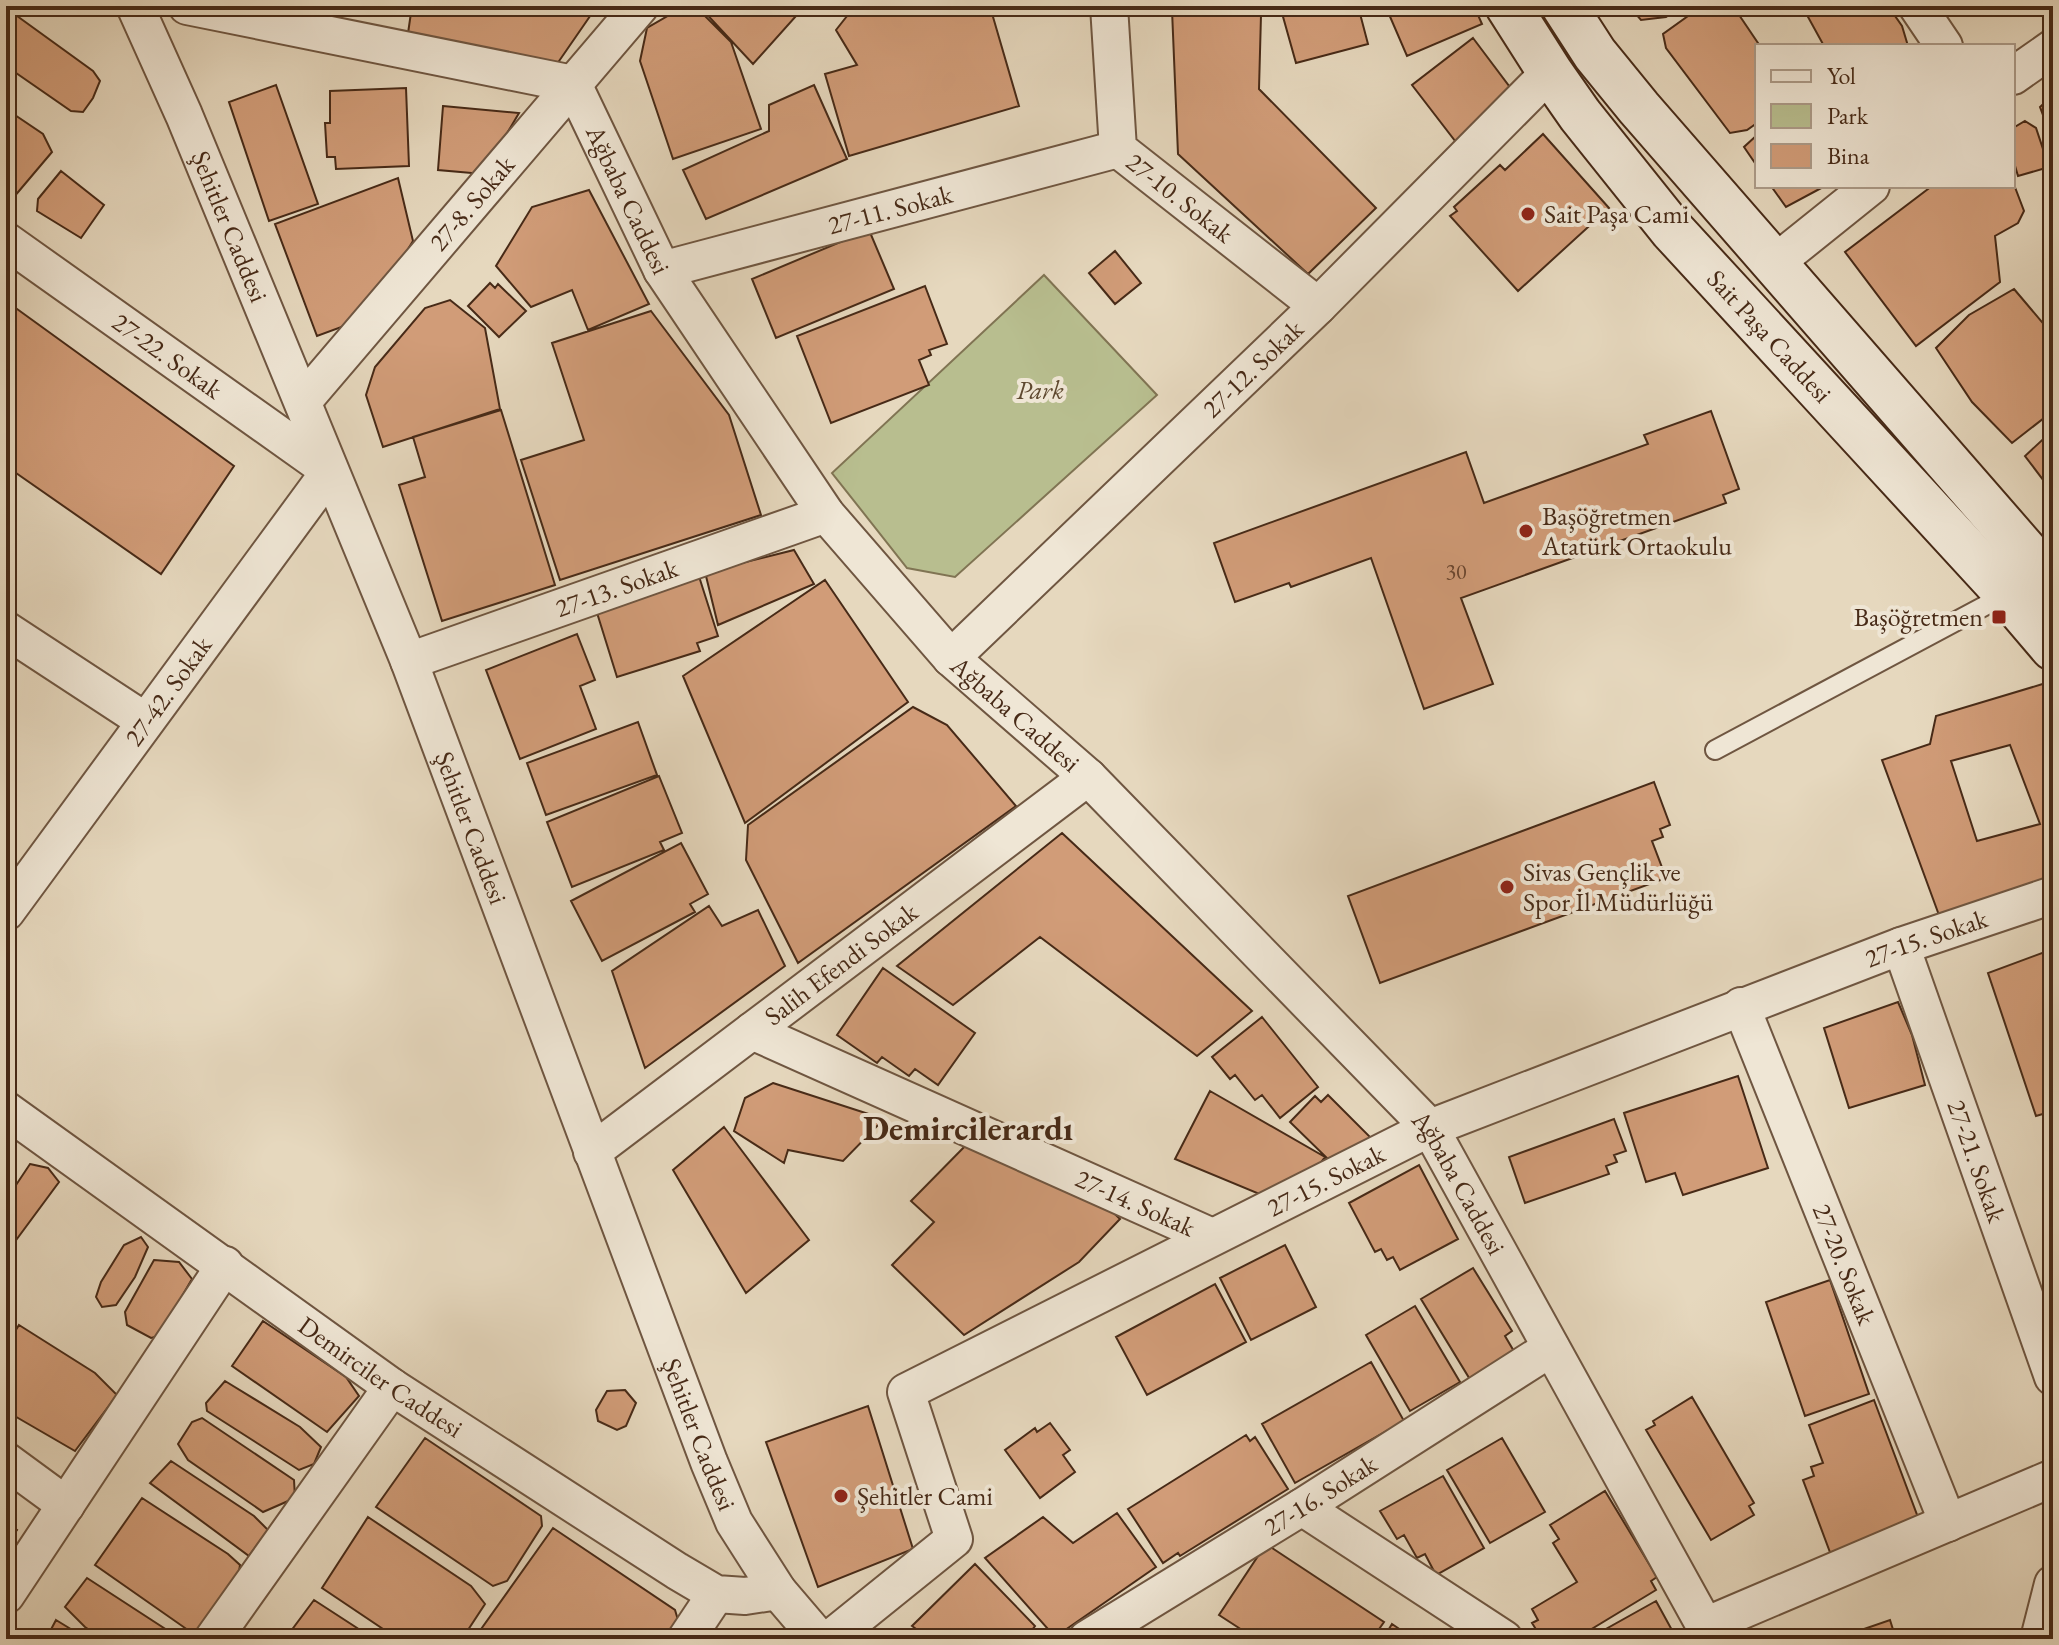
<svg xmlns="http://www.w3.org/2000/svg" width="2059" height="1645" font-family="'EB Garamond',serif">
<rect width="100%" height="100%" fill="#e6d8be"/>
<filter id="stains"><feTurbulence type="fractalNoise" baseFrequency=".0025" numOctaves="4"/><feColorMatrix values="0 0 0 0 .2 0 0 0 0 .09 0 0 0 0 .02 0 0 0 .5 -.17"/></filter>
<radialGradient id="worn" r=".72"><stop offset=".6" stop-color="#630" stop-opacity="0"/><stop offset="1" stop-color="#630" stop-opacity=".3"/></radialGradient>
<path fill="#b8be8f" stroke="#807453" stroke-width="2" d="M1044,275L1157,395L955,577L907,568L832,473Z"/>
<path fill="#d19c78" stroke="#472a17" stroke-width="2" fill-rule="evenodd" d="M412,6H597L557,64L407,40Z
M685,6H695L731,42L761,129L673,159L640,61L647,28Z
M699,6H805L753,64Z
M855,6H940L950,13L991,10L1019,106L849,156L825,74L857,65L836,30Z
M1176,6H1252L1261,15L1259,89L1376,208L1308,274L1178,154L1172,10Z
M1280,6H1358L1368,44L1296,63Z
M1402,6H1474L1482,24L1407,56L1388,12Z
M1629,6H1682L1666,17L1641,20Z
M1702,6H1733L1760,46H1757V123L1747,130L1730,133L1666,48L1663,34Z
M1802,6H1888L1902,26L1908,46H1824Z
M6,8L93,71L100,81L93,98L83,112L71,111L6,66Z
M1473,38L1515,94L1459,146L1412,85Z
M276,85L318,204L269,221L229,102Z
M814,85L847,159L706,219L683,170L769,131V105Z
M406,88L409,166L336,169L335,157H327L325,123H330V91Z
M2053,95V142L2040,107Z
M443,106L519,113L483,174L438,170Z
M6,109L43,134L52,152L8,204Z
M2025,121L2036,128L2049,167L2018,176L2013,159V128Z
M1543,134L1609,208L1518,291L1450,216L1457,211L1454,207L1500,165L1505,170Z
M1757,135V166L1744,147Z
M61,171L104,205L81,238L37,211L38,199Z
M398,178L413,241L366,318L317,336L275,224Z
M2013,182L2024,211L2018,223L1995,236L2000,282L1916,346L1845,252L1932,186H2013Z
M1771,186H1825L1786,207Z
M589,190L649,304L588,330L572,290L531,307L496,266L532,207Z
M869,230L894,289L776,338L752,279Z
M1115,251L1141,283L1115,304L1089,273Z
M490,283L495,288L498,284L526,311L499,337L468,306Z
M925,286L947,344L929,350L931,355L919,360L929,385L831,423L797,336Z
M2014,289L2053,335V411L2012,443L1972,402L1936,348L1969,315Z
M450,300L485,328L500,409L383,447L366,395L375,367L425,308Z
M6,301L234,466L161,574L6,466Z
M651,311L729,415L761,515L560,580L521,460L584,440L552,343Z
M501,410L555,585L442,621L399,485L425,477L413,437Z
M1711,411L1739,489L1723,495L1726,503L1461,598L1493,684L1424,709L1371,558L1291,587L1289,583L1235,602L1214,543L1466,452L1484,503L1648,444L1644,435Z
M2053,430V493L2025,456Z
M794,550L814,584L718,625L705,572Z
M696,567L718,636L697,643L700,651L617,677L593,600Z
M825,580L908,702L745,823L683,676Z
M577,634L595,680L580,686L596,729L520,759L486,670Z
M2046,683L2053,691V884L1943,926L1882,760L1930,744L1936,716ZM2010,745L2040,824L1977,841L1951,761Z
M913,707L947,725L1016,806L798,963L746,860L748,825Z
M638,722L657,775L546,815L527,763Z
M659,776L682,833L660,842L664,850L572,887L547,822Z
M1654,782L1670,825L1660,829L1663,837L1652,841L1666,878L1380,983L1348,896Z
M1062,833L1252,1011L1197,1056L1040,937L953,1005L897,966Z
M681,843L708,894L690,904L695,912L602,961L571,901Z
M709,906L722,926L758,910L785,966L645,1068L612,971Z
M2053,949V1111L2036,1116L1988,973Z
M883,968L975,1033L938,1085L915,1069L909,1076L882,1057L877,1063L837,1035Z
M1898,1002L1912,1035L1925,1085L1849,1108L1824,1028Z
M1262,1017L1318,1087L1280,1118L1262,1095L1255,1100L1235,1075L1230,1079L1212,1057Z
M1738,1076L1768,1168L1683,1195L1675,1173L1646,1182L1624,1113Z
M773,1083L884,1119L843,1161L788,1150L784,1163L734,1131L745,1098Z
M1210,1091L1325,1157L1300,1190L1269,1198L1175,1159Z
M1328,1095L1371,1138L1333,1164L1290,1122L1315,1096L1321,1102Z
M1614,1119L1626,1151L1614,1155L1617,1162L1606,1166L1609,1174L1525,1203L1509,1157Z
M724,1127L809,1240L746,1293L673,1170Z
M973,1138L1085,1185L1120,1219L1079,1262L964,1335L892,1265L934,1222L911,1201Z
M30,1164L48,1168L59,1182L8,1251L6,1249V1200Z
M1419,1165L1458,1239L1400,1270L1393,1257L1387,1260L1381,1249L1375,1252L1349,1203Z
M141,1237L148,1247L135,1277L116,1305L102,1307L96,1297L101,1282L124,1245Z
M1285,1245L1316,1307L1251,1340L1220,1278Z
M154,1260L179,1262L192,1279L159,1336L151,1338L127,1325L125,1312Z
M1473,1268L1512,1331L1505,1336L1515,1353L1471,1381L1421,1299Z
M1830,1280L1869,1394L1805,1416L1766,1302Z
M1215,1284L1246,1342L1147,1395L1116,1337Z
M1415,1306L1460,1382L1410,1411L1366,1335Z
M263,1321L346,1377L359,1396L327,1432L232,1366Z
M19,1325L95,1373L117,1395L75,1451L6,1411V1346Z
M1371,1362L1404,1421L1295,1483L1262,1424Z
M225,1381L300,1427L321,1447L314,1464L299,1470L207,1411L206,1403Z
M625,1390L636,1403L626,1426L617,1430L598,1421L596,1410L607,1391Z
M1692,1397L1754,1503L1749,1506L1754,1515L1711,1540L1646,1430L1655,1425L1653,1421Z
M1874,1400L1922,1528L1834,1563L1803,1480L1814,1476L1811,1467L1823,1463L1809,1425Z
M868,1406L913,1549L818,1587L766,1442Z
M202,1418L294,1480L295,1498L263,1512L188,1460L178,1444L192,1422Z
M1050,1423L1070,1450L1063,1455L1075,1472L1040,1498L1005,1450L1035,1428L1037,1432Z
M1246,1435L1250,1441L1255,1437L1288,1489L1180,1556L1178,1553L1163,1563L1128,1509Z
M425,1438L541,1516L542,1526L507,1581L493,1586L376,1507Z
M1502,1438L1545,1512L1490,1543L1447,1470Z
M171,1461L254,1516L268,1530L249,1556L150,1483Z
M1443,1476L1484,1548L1436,1575L1425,1554L1417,1558L1404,1535L1397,1539L1380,1511Z
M1605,1491L1657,1577L1651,1581L1656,1590L1575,1639H1542L1532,1623L1538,1620L1532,1609L1577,1582L1553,1543L1559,1539L1550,1525Z
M142,1498L228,1554L240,1565L238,1579L195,1635L95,1565Z
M1117,1513L1156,1567L1055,1637L985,1558L1043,1517L1073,1543Z
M368,1517L471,1586L485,1604L462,1639H398L322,1588Z
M6,1522L17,1530L6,1545Z
M553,1528L675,1610L678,1620L665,1639H474Z
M1266,1544L1384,1622L1372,1639H1256L1219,1615Z
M975,1564L1035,1626L1025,1639H930L912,1626Z
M87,1578L170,1632L176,1639H103L85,1627L65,1607Z
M314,1600L374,1639H285Z
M1656,1601L1673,1632V1639H1588Z
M56,1620L87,1639H46Z
M1890,1620L1896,1639H1835Z
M1392,1624L1414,1639H1383Z"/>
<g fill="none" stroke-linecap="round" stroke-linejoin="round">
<g stroke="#6f5641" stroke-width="22">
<path id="lane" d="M1715,750L2007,594"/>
</g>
<g stroke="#6f5641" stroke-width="40">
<g id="street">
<path id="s1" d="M135,6L184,115L409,661L709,1462L734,1522L778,1591L819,1639"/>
<path id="s2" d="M187,6L573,84L662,270L826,514L951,658L1088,777L1430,1128L1705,1626L1703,1639"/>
<path id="s3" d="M1109,6L1118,149L1318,306"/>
<path d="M1917,6L1944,46"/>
<path d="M2013,76L2053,48"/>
<path id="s4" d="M6,241L330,471L6,912"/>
<path d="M1775,263L1871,186"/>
<path id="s5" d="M662,270L1118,149"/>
<path id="s6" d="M303,401L640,6"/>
<path d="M6,630L145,721"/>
<path id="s7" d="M951,658L1318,306L1550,72"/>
<path id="s8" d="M409,661L826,514"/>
<path id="s9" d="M1901,946L2053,1377"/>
<path id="s10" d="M1741,1006L1948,1523"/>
<path id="s11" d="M752,1031L1212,1237"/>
<path id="s12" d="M6,1110L392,1387L677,1571L716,1594L745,1596L778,1591"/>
<path id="s13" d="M592,1152L1088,777"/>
<path d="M6,1461L66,1505"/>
<path d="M1302,1507L1504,1639"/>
<path d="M6,1595L225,1265"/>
<path d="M1705,1626L2053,1478"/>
<path d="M213,1639L392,1387"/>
<path d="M686,1639L716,1594"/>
<path id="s14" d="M830,1639L954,1539L906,1392L1430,1128L1901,946L2053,895"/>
<path id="s15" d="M1087,1639L1302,1507L1551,1348"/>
<path d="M2039,1639L2053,1584"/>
</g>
</g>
<g stroke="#472a17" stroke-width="48">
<g id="secondary">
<path id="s16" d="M1508,6L1550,72L1580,115L1672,230L2007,594L2053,648"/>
<path d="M1564,6L1595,54L1639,108L2053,583"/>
</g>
</g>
<use href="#lane" stroke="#efe6d5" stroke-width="18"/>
<use href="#street" stroke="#efe6d5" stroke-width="36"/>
<use href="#secondary" stroke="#efe6d5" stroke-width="44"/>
</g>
<g fill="#8f2418" stroke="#efe6d5" stroke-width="3">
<circle cx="1528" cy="214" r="8"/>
<circle cx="1526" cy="531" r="8"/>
<rect x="1991" y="609" width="16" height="16" rx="4"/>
<circle cx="1507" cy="887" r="8"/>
<circle cx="841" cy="1496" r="8"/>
</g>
<g text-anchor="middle" stroke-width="8" stroke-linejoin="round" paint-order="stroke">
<g font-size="22" fill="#6a462f">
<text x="1456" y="579">30</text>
</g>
<g font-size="26" fill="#472a17" stroke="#efe6d5">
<text dy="9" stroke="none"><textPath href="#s2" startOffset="522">Ağbaba Caddesi</textPath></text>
<text dy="9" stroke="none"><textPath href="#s3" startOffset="222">27-10. Sokak</textPath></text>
<text dy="9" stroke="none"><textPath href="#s6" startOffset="260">27-8. Sokak</textPath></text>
<text dy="9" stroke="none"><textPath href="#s5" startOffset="236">27-11. Sokak</textPath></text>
<text dy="9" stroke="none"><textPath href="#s1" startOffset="240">Şehitler Caddesi</textPath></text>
<text dy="9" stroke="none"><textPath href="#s16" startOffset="422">Sait Paşa Caddesi</textPath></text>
<text dy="9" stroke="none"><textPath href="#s4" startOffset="198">27-22. Sokak</textPath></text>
<text dy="9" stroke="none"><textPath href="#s7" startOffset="418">27-12. Sokak</textPath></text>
<text dy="9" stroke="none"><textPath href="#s8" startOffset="220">27-13. Sokak</textPath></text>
<text transform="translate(168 691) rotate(-54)" y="9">27-42. Sokak</text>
<text dy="9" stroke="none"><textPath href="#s2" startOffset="1170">Ağbaba Caddesi</textPath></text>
<text dy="9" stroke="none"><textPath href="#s1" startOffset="888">Şehitler Caddesi</textPath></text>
<text dy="9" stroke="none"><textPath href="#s14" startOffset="1432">27-15. Sokak</textPath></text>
<text dy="9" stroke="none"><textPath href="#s13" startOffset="312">Salih Efendi Sokak</textPath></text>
<text dy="9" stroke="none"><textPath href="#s9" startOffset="228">27-21. Sokak</textPath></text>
<text dy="9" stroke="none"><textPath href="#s14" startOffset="784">27-15. Sokak</textPath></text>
<text dy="9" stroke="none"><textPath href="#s2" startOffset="1818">Ağbaba Caddesi</textPath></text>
<text dy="9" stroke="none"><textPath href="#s11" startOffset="420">27-14. Sokak</textPath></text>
<text dy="9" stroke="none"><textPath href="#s10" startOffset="278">27-20. Sokak</textPath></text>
<text dy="9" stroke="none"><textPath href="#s12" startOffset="460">Demirciler Caddesi</textPath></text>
<text dy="9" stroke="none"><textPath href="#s1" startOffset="1536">Şehitler Caddesi</textPath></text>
<text dy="9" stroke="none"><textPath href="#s15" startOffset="274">27-16. Sokak</textPath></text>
</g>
<g font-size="26" fill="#472a17" stroke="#efe6d5" text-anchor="start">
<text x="1544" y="223">Sait Paşa Cami</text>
<text x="1542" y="525">Başöğretmen<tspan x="1542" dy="30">Atatürk Ortaokulu</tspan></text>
<text x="1983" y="626" text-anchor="end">Başöğretmen</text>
<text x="1523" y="881">Sivas Gençlik ve<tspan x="1523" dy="30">Spor İl Müdürlüğü</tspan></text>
<text x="857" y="1505">Şehitler Cami</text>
</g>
<g font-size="26" font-style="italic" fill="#5e482f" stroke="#efe6d5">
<text x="1040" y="399">Park</text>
</g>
<g font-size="34" font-weight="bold" fill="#472a17" stroke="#efe6d5">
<text x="968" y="1140">Demircilerardı</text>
</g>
</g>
<rect width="2059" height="1645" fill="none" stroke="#e6d8be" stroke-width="32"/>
<rect x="8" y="8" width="2043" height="1629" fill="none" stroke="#472a17" stroke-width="4"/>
<rect x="16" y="16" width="2027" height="1613" fill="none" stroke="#472a17" stroke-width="2"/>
<rect x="1755" y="44" width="260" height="144" fill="#efe6d5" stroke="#ac9b89" stroke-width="2"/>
<rect x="1771" y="70" width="40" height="12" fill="#efe6d5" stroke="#ac9b89" stroke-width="2"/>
<text x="1827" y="84" font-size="24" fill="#472a17">Yol</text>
<rect x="1771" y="104" width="40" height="24" fill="#b8be8f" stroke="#ac9b89" stroke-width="2"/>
<text x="1827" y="124" font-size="24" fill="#472a17">Park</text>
<rect x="1771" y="144" width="40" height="24" fill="#d19c78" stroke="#ac9b89" stroke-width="2"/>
<text x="1827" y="164" font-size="24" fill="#472a17">Bina</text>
<rect width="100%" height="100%" filter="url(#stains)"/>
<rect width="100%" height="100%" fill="url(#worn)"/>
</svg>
